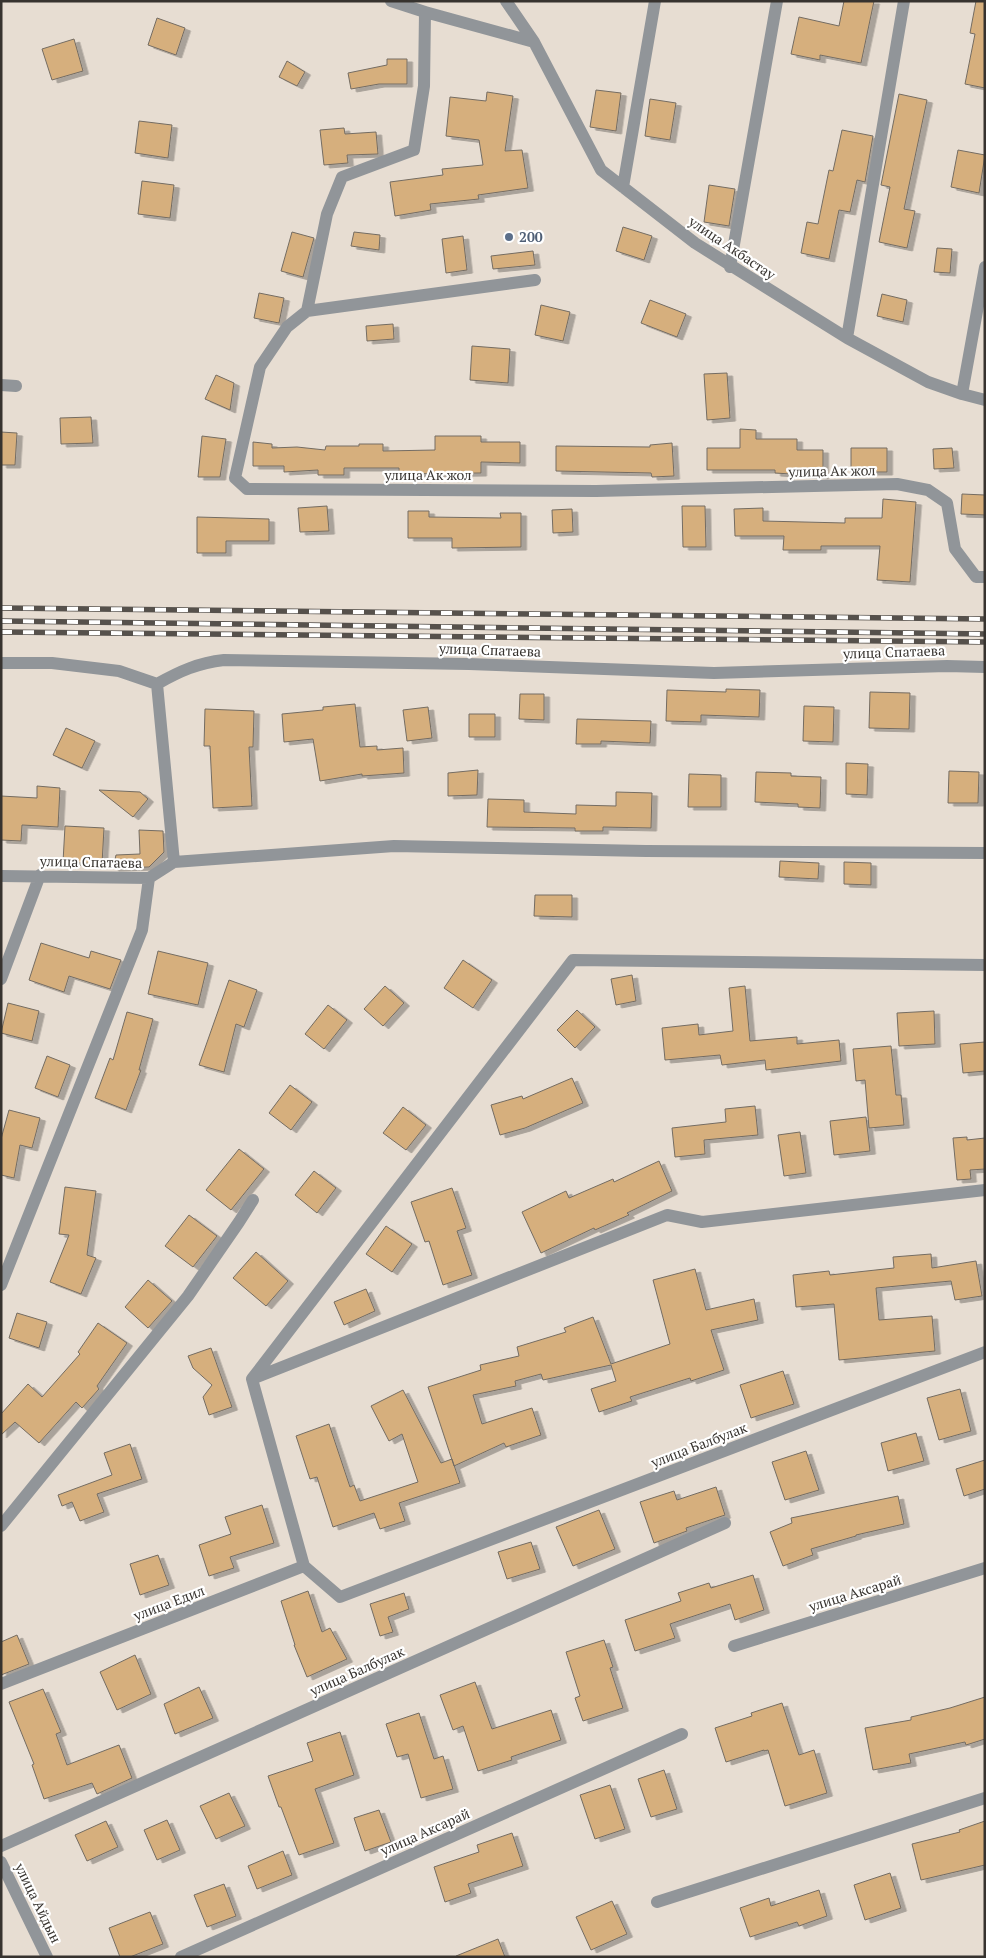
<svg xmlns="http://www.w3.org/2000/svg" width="986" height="1958" font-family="'PT Serif',serif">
<defs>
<filter id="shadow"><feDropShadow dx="5.5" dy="3" stdDeviation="0" flood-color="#0004"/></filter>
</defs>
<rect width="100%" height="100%" fill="#e7ddd2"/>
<path fill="#d6af7d" stroke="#746c62" filter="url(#shadow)" d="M844,1H874L861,63L820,55V60L791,54L799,17L839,26Z
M976,1H985V88L965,84L975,34L970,33Z
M157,18L185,28L176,55L148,45Z
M74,39L83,71L52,80L42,49Z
M387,59H407V84H379L351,89L348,73L387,65Z
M287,61L305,72L297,86L279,77Z
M596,90L621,93L616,131L590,127Z
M487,92L513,96L505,151L522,150L528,188L478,195L479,199L430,204L431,210L395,216L390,182L443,175L442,169L483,165L479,140L446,136L450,97L486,101Z
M899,94L927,100L904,209L915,211L907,248L879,242L890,187L881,185Z
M650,99L676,103L670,140L645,136Z
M139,121L172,125L168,158L135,153Z
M344,128L345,134L376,132L378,154L347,155L348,163L324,165L320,130Z
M842,130L873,136L865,182L857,180L850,212L839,210L829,259L801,253L807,222L818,224L829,170L833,171Z
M958,150L985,155L979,193L951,187Z
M142,181L174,185L170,218L138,214Z
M709,185L735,189L729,226L704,222Z
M623,227L652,236L644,260L616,251Z
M292,232L314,238L303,277L281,271Z
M354,232L380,235L379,250L351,246Z
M463,236L467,270L446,273L442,239Z
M937,248L952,249L950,273L934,272Z
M533,251L535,265L493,269L491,256Z
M259,293L284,298L279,323L254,318Z
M882,294L907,300L903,322L877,316Z
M650,300L686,314L677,337L641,323Z
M541,305L570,312L563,341L535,335Z
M393,324L394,339L367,341L366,326Z
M472,346L510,349L508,383L470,380Z
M727,373L730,418L707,420L704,374Z
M216,375L234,383L230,410L205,399Z
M91,417L93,443L61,444L60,418Z
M740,429L756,430V439H797V450H823V476L775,473V470H707V448H740Z
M1,432L17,433L15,465H1Z
M202,436L226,439L220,477H198Z
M435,436H481V442H520V463L481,462V473L399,474V468H344V475H318V470L284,472V466H253V442L272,444V448L297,447L325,450L326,446H359V444H383V451L435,450Z
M672,443L674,476L652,477L651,473L556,471V446L650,447V445Z
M851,448H887V472H851Z
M952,448L954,468L934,469L933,449Z
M962,494L985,495V515L961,514Z
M883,499L916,502L910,582L877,580L880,546H821V550H783L784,536H735L734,509L763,508V521L845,523V518H882Z
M327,506L329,531L300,532L298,508Z
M682,506H705L706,547H683Z
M572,509L573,532L553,533L552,510Z
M408,511H429V517L501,518L500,513H521V547L452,548V538H408Z
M197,517L269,519V541H226V553H197Z
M726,689L760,690L759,717L701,715V722L666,721L667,690L726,692Z
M870,692L910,693L909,729L869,728Z
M520,694H544V720L519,719Z
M355,704L360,747L377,746V750L403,748L404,773L362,776V774L320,781L313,739L284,742L282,714L323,710V707Z
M804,706L834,707L833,742L803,741Z
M428,707L432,738L407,741L403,710Z
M205,709L254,711L253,747H249L252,806L213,808L210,746H204Z
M469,714H495V737H469Z
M577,719L651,721L650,743L601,741V744H576Z
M66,728L95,741L82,768L53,755Z
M846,763L868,764L867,795L846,794Z
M478,770L477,795L448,796V773Z
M949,771L979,772L978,803H948Z
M756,772L791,773V776L821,777L820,808L798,807V804L755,802Z
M689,774L721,775V807H688Z
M37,786L60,788L58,827L22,825L21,841L1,840V796L37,798Z
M99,790L140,792L148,799L133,817Z
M616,792L652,793L651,828L603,827V831H575V828L487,827L488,799L524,800V812L576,814V805L616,806Z
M65,826L104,828L102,864L63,862Z
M139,830L163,831L164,852L149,867L113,868L116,855L140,854Z
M780,861L819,863L818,879L779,877Z
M844,862L871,863V885L844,884Z
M535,895H572V917L534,916Z
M41,943L89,958L91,951L121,960L110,989L69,976L64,992L29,980Z
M158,951L208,963L198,1005L148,994Z
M463,960L492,980L473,1008L444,988Z
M632,975L636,1001L616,1005L611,979Z
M229,980L257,990L244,1027L236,1024L224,1072L199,1065Z
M385,986L404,1003L383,1026L364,1009Z
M745,986L750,1041L797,1037V1044L839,1040L841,1061L766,1070L765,1060L722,1065L720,1055L665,1060L662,1028L698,1024L699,1035L733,1031L729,988Z
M8,1003L39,1011L32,1041L1,1033Z
M328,1005L347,1020L324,1049L305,1034Z
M577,1010L595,1027L575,1048L557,1030Z
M934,1011L935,1044L899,1046L897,1013Z
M127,1012L153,1019L139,1070H141L126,1110L95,1098L110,1058L113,1060Z
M985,1042V1071L963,1073L960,1044Z
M891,1046L896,1095H901L904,1125L869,1128L865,1080L856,1081L853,1049Z
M47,1056L70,1065L58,1097L35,1088Z
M572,1078L583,1103L525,1128L500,1135L491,1105L522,1096L523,1099Z
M290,1085L312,1102L291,1130L269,1113Z
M755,1106L758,1135L704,1140L705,1154L675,1157L672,1128L726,1122L725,1109Z
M403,1107L426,1125L406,1150L383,1133Z
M9,1110L40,1118L32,1148L20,1145L14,1178L1,1175V1139Z
M866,1117L870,1151L834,1155L830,1121Z
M800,1132L806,1173L784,1176L778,1135Z
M967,1137V1140L985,1138V1169L970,1170L971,1179L957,1180L953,1138Z
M239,1149L264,1169L231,1210L206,1190Z
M659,1161L672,1191L627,1213L629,1215L595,1230L594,1228L541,1253L522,1212L566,1191L569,1198L613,1179L614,1182Z
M314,1171L336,1188L317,1213L295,1195Z
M65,1187L96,1191L87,1255L96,1258L81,1294L50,1282L69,1235L59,1234Z
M452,1188L466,1228L457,1231L472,1275L443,1285L429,1241L425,1242L411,1202Z
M189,1215L217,1236L193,1267L165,1246Z
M386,1226L412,1244L392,1272L366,1254Z
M256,1252L288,1281L266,1306L233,1278Z
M931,1254L932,1268L976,1261L982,1296L955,1300L951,1281L876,1288L879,1320L932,1316L935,1351L839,1360L834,1304L796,1307L793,1275L829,1271L830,1275L894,1268L893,1257Z
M695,1269L706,1310L754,1299L758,1320L711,1330L724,1370L691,1381L690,1378L630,1397L632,1401L599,1412L591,1389L616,1381L611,1365L543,1380L541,1374L515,1381L516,1386L473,1395L482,1424L532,1408L541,1435L506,1447L504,1443L454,1466L428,1387L481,1370L480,1365L519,1356L517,1347L566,1332L564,1328L593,1317L611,1364L670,1344L653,1280Z
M148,1280L172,1301L148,1328L125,1307Z
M366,1289L375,1311L344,1325L334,1302Z
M17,1313L47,1322L39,1348L9,1338Z
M98,1323L127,1343L97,1386L99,1389L82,1408L76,1402L39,1443L15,1422L1,1435V1414L28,1384L42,1397L80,1354L78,1352Z
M211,1348L232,1407L209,1415L203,1397L212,1385L193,1368L188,1356Z
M783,1371L794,1404L751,1418L740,1385Z
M960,1389L971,1431L939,1440L927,1398Z
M403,1390L441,1463L452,1459L460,1483L399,1503L405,1521L380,1529L374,1513L333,1527L317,1477L310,1479L296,1436L329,1424L350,1487L354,1485L360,1501L418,1482L402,1434L389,1441L371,1406Z
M916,1433L924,1461L888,1471L881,1443Z
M130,1444L142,1479L97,1494L104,1512L80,1521L72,1502L62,1506L58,1495L112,1475L104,1453Z
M806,1451L819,1490L785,1500L772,1462Z
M985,1460V1489L964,1496L956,1469Z
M716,1487L725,1515L686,1528L687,1531L654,1543L640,1502L674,1491L677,1500Z
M898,1496L904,1524L856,1535V1536L811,1549L813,1555L783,1566L770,1532L792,1523L791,1518Z
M262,1505L274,1543L230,1557L234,1568L209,1576L199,1545L231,1534L225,1517Z
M599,1510L615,1549L573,1566L556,1527Z
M531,1542L540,1569L507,1579L498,1552Z
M158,1555L169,1585L140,1595L130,1564Z
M753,1575L764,1610L735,1620L730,1604L670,1624L675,1638L635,1651L625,1620L681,1601L678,1593L709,1583L711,1588Z
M308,1591L322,1632L330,1628L347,1659L307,1677L294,1645H295L281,1601Z
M404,1593L409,1609L388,1617L393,1632L380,1636L370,1604Z
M17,1635L29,1664L1,1675V1642Z
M604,1640L613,1667L610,1668L623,1708L583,1721L575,1698L580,1696L566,1652Z
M135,1655L151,1694L117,1710L100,1672Z
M475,1682L492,1729L551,1710L561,1740L511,1757L512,1760L478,1771L463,1726L453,1730L440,1695Z
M199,1687L213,1718L175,1734L164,1704Z
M43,1689L61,1732L56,1734L67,1765L119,1745L132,1778L97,1794L92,1783L44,1799L32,1765L34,1764L9,1702Z
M985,1697V1739L966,1745L965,1742L909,1754L911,1763L873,1770L865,1728L911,1720V1717L950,1708Z
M782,1703L799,1755L814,1750L827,1793L785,1806L768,1750L764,1751V1750L726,1762L715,1728L752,1716L751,1713Z
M419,1713L434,1759L443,1756L453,1789L421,1798L408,1754L397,1757L386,1724Z
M340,1732L354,1775L315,1789L334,1843L299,1855L281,1807H279L268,1776L313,1761L307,1743Z
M664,1770L677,1809L651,1817L638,1779Z
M610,1785L625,1829L595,1839L580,1795Z
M229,1793L245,1826L216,1839L200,1806Z
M379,1810L391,1842L365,1851L354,1818Z
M167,1820L180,1850L157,1860L144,1830Z
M106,1821L118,1847L87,1861L75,1835Z
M985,1821V1865L921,1880L912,1844L960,1832L959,1830Z
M512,1833L523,1866L468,1884L471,1893L445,1902L434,1867L479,1852L477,1845Z
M283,1851L292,1875L257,1889L248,1866Z
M890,1873L901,1908L865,1920L854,1885Z
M224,1884L236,1916L207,1927L194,1895Z
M819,1890L827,1916L799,1926L797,1922L750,1937L740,1908L769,1898L771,1906Z
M612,1901L627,1934L591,1950L576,1917Z
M150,1912L163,1944L130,1957H120L109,1928Z
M498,1939L505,1957H456V1956Z"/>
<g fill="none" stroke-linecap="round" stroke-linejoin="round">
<path stroke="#919599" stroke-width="12" d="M425,12L534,42L506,1
M534,42L601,170L695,243L847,338L928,382L962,394L985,400
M623,187L655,1
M730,267L777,1
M535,280L307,311L287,327L260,367L235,478L247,489L596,491L897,484L928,490L947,503L955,549L976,577H985
M307,311L327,214L342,177L414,150L424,86L425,12L391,1
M847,338L904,1
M1,385L16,386
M962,394L985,267
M1,663H52L119,671L157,684C180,671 198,663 224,660L469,664L714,673L947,666L985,667
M157,684L174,862
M1,876L149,878L174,862L394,846L646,851L985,853
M1,979L40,875
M1,1285L142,930L149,878
M252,1379L573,960L985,965
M1,1526L188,1296L239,1222L253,1200
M304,1566L252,1379L667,1215L702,1222L985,1190
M734,1646L985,1568
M1,1684L304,1566L340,1597L985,1352
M1,1846L725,1523
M1,1862L47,1957
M657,1902L985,1798
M181,1957L682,1734"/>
<g stroke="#56514c" stroke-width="5.5">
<path id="rail" d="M1,608L985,619
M1,621L985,634
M1,632L985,642"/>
</g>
<use href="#rail" stroke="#fff" stroke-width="4" stroke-dasharray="11" stroke-linecap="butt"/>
</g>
<circle fill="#5c6f8a" stroke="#fff" stroke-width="2" cx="509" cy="237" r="5"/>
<g text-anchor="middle" stroke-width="4.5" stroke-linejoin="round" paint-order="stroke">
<g font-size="14" font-weight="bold" fill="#4e5e75" stroke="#fff" text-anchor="start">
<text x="519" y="242">200</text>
</g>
<g font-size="14" fill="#37332f" stroke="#fff">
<text transform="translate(732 248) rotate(34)" y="5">улица Акбастау</text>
<text transform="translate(832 471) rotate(-1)" y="5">улица Ак жол</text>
<text x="428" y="480">улица Ак жол</text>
<text transform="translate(490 650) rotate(2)" y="5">улица Спатаева</text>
<text transform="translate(894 652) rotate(-2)" y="5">улица Спатаева</text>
<text transform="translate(91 862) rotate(1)" y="5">улица Спатаева</text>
<text transform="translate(699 1445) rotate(-21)" y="5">улица Балбулак</text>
<text transform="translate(855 1593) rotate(-17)" y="5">улица Аксарай</text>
<text transform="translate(169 1603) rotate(-21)" y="5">улица Едил</text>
<text transform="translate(357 1671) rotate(-24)" y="5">улица Балбулак</text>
<text transform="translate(425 1832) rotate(-24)" y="5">улица Аксарай</text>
<text transform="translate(38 1903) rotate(64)" y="5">улица Айдын</text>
</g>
</g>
<rect width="986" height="1958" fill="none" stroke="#37332f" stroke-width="5"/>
</svg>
